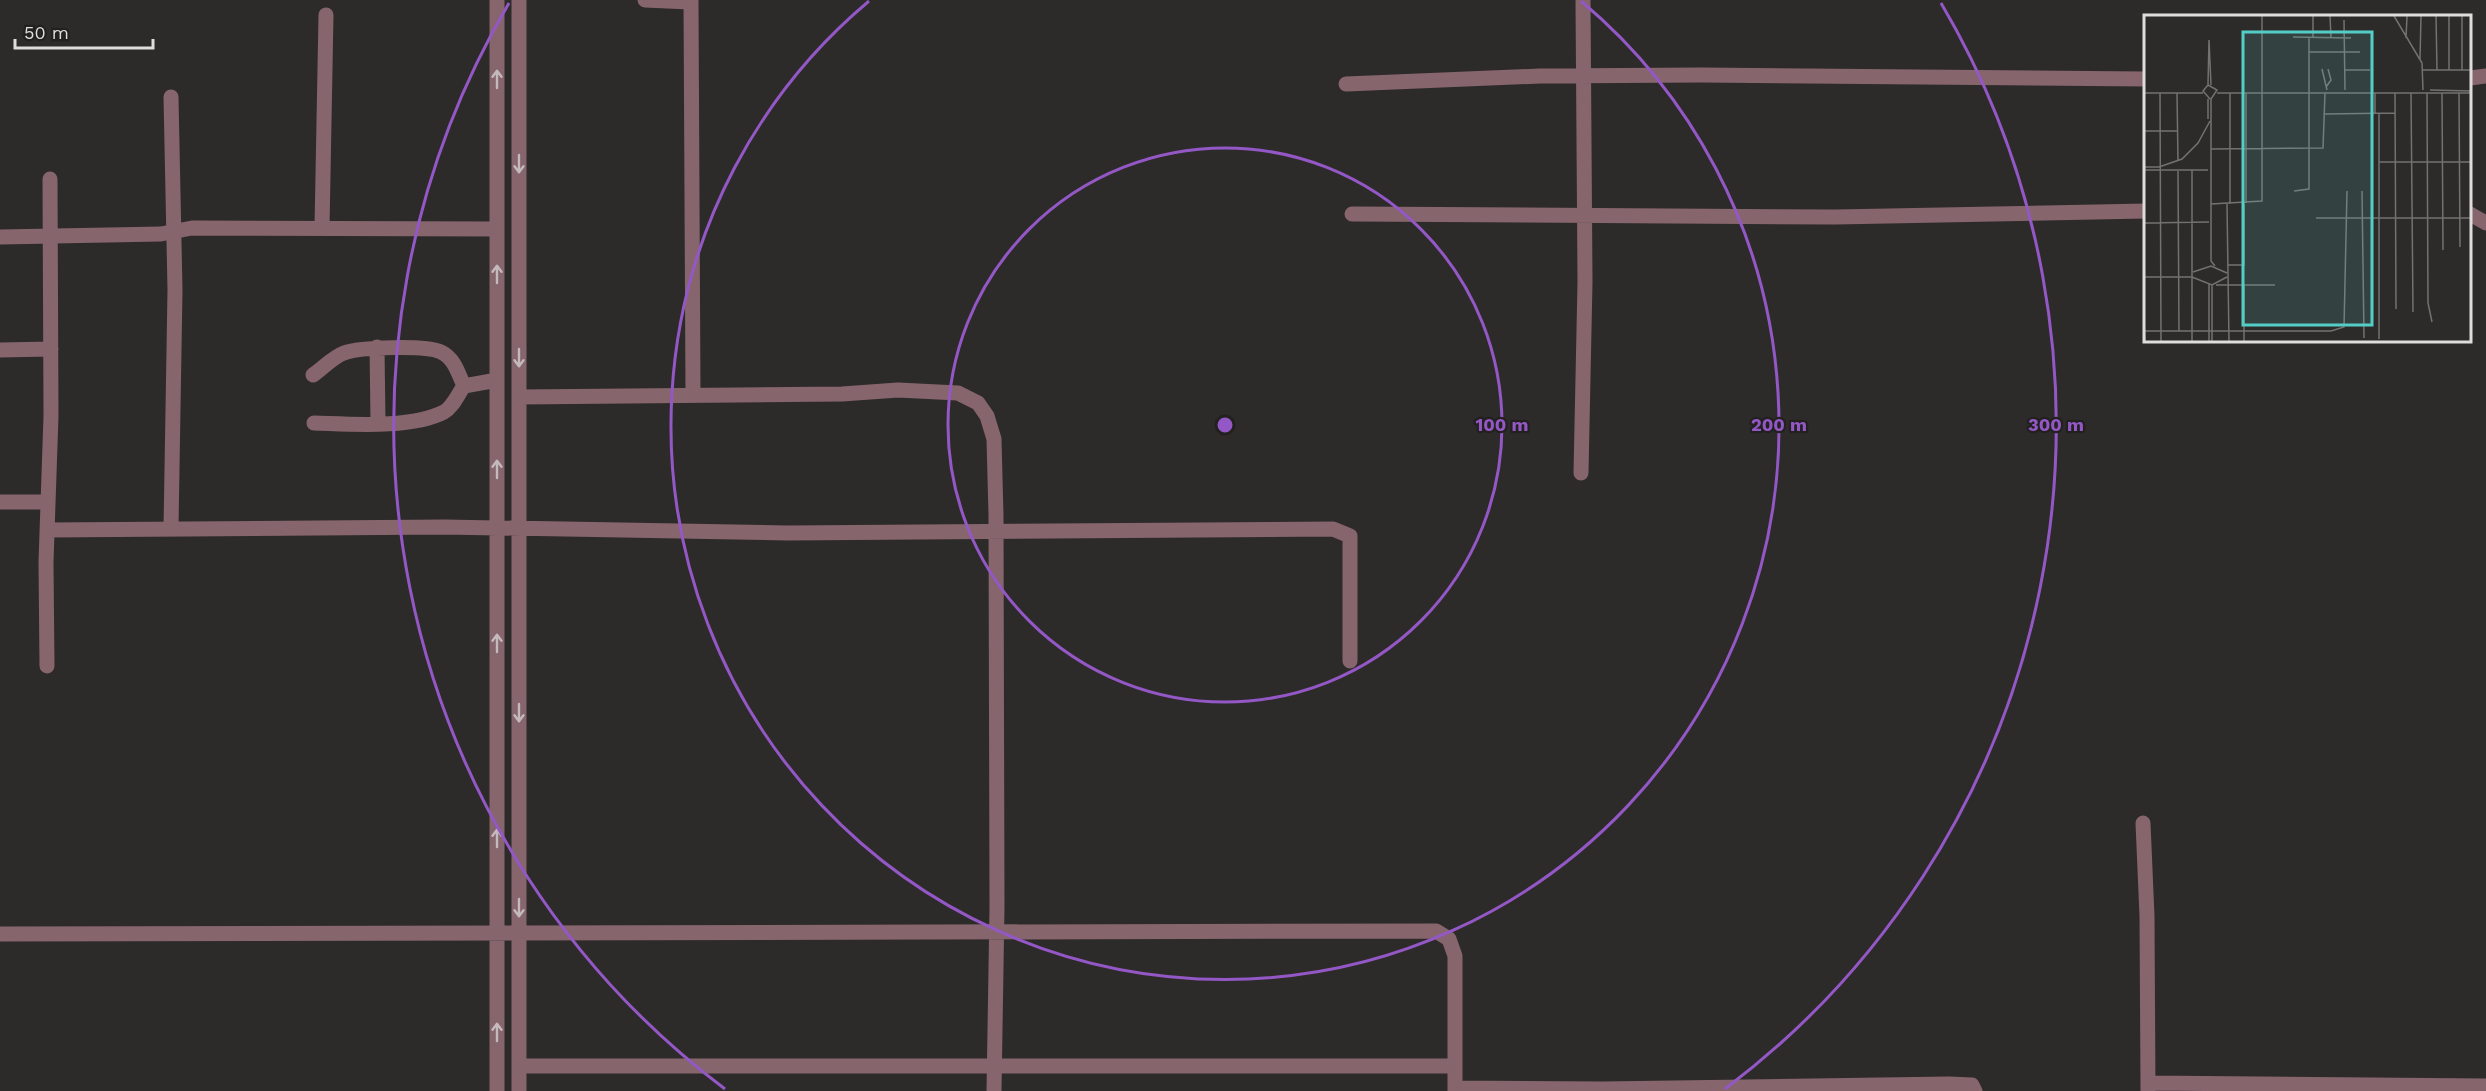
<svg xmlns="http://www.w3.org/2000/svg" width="2486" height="1091" font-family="'Work Sans',sans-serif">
<rect width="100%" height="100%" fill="#2d2a2a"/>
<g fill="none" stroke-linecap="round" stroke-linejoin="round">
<path stroke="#86656d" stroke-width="15" d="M519,0V1091
M645,0L690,2
M691,0L693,395
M2470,78L2486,76
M1346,84L1540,76L1702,75L2146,79
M171,97L175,290L171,529
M1352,214L1835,217L2146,211
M2470,214L2486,223
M322,228L326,15
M0,237L161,234L192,228L497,229
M377,347L378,422
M0,350L51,349
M313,375C323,368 333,357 344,353C360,347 426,345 441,352C455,359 458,373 464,386
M519,397L842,394L898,390L958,393L978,403L987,416L994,439L996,515L997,907L994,1091
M314,423C350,424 411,429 444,412C453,407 458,394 464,386L497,380
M1581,473L1585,282L1583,0
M0,502H48
M47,530L445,527L788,533L1333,529L1350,536V661
M47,666L46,562L51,416L50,179
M2143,823L2147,916L2148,1091
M0,934L1436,931L1449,939L1455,956V1091
M519,1066H1455
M2149,1083L2486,1086
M1455,1088L1602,1089L1949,1084L1972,1085L1975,1091
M497,1091V0"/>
</g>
<defs><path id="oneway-shaft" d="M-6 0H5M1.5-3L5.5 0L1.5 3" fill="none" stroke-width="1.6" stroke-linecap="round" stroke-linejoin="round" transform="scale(1.5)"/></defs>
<g stroke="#c4b9bb">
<use href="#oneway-shaft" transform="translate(497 79) rotate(-90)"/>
<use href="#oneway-shaft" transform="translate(519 164) rotate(90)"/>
<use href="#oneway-shaft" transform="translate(497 274) rotate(-90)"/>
<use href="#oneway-shaft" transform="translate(519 358) rotate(90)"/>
<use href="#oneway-shaft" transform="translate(497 469) rotate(-90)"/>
<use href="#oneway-shaft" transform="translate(497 643) rotate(-90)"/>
<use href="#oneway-shaft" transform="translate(519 713) rotate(90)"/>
<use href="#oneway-shaft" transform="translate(497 838) rotate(-90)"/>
<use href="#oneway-shaft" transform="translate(519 908) rotate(90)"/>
<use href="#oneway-shaft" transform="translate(497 1032) rotate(-90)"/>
</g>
<g fill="none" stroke="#9458c6" stroke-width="3">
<circle cx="1225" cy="425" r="277"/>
<path d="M1581 1A554 554 0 1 1 869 1"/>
<path d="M725 1089A831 831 0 0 1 509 3M1941 3A831 831 0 0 1 1725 1089"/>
</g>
<g transform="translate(2144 15)">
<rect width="327" height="327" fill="#2d2a2a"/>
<path fill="none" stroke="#747271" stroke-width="1.5" d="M186,1L187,23M250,1L278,48L279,75M292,1L293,55M305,1V55M318,1V55M200,5L201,75M149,22L207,23M169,22V1M262,23L263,1M165,37H216M276,44L277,1M178,54L183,75M201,55H226M279,55H327M64,70L73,75L67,84V246L71,251M182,72L187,65L184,54M286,75L327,76M0,78H59M16,78L17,326M33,78L34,146M73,78H327M86,78V189M102,78V188M251,78L252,294M267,78L269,297M283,78L284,288L288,307M298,78L299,235M315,78L316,232M66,84L59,76L64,70L65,25L67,70M228,98V78M231,98V78M181,99L251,98M64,104V84M0,116H33M67,134L179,133L181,78M235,147H327M0,152H15L38,144L54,128L66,106M235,152V324V98M0,155H64M48,155V262M34,156L35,316M150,176L165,174V22M218,176L220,323M67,189L118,186V1M83,189L85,326M172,203H327M0,208L65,207M84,250H100V189M49,257L67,251L83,258M0,262H48L68,270L83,262M48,263V326M68,270V326M72,270H131M0,307L1,326M0,316H187L200,312L203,176M65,326V269M100,326V270"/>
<path fill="#54cdc6" fill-opacity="0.15" stroke="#54cdc6" stroke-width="3" d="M99,17H228V310H99Z"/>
<rect width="327" height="327" fill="none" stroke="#dedddc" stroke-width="3"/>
</g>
<circle cx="1225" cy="425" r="9" fill="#9458c6" stroke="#232120" stroke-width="3"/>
<g font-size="18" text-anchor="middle" font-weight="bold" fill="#9458c6" stroke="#232120" stroke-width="4.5" stroke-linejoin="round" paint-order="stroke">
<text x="1502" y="431">100 m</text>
<text x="1779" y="431">200 m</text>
<text x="2056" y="431">300 m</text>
</g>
<path d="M15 39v9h138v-9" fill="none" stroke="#dedddc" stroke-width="3"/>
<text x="24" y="39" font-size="18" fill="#dedddc" stroke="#232120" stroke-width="4.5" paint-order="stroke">50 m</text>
</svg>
